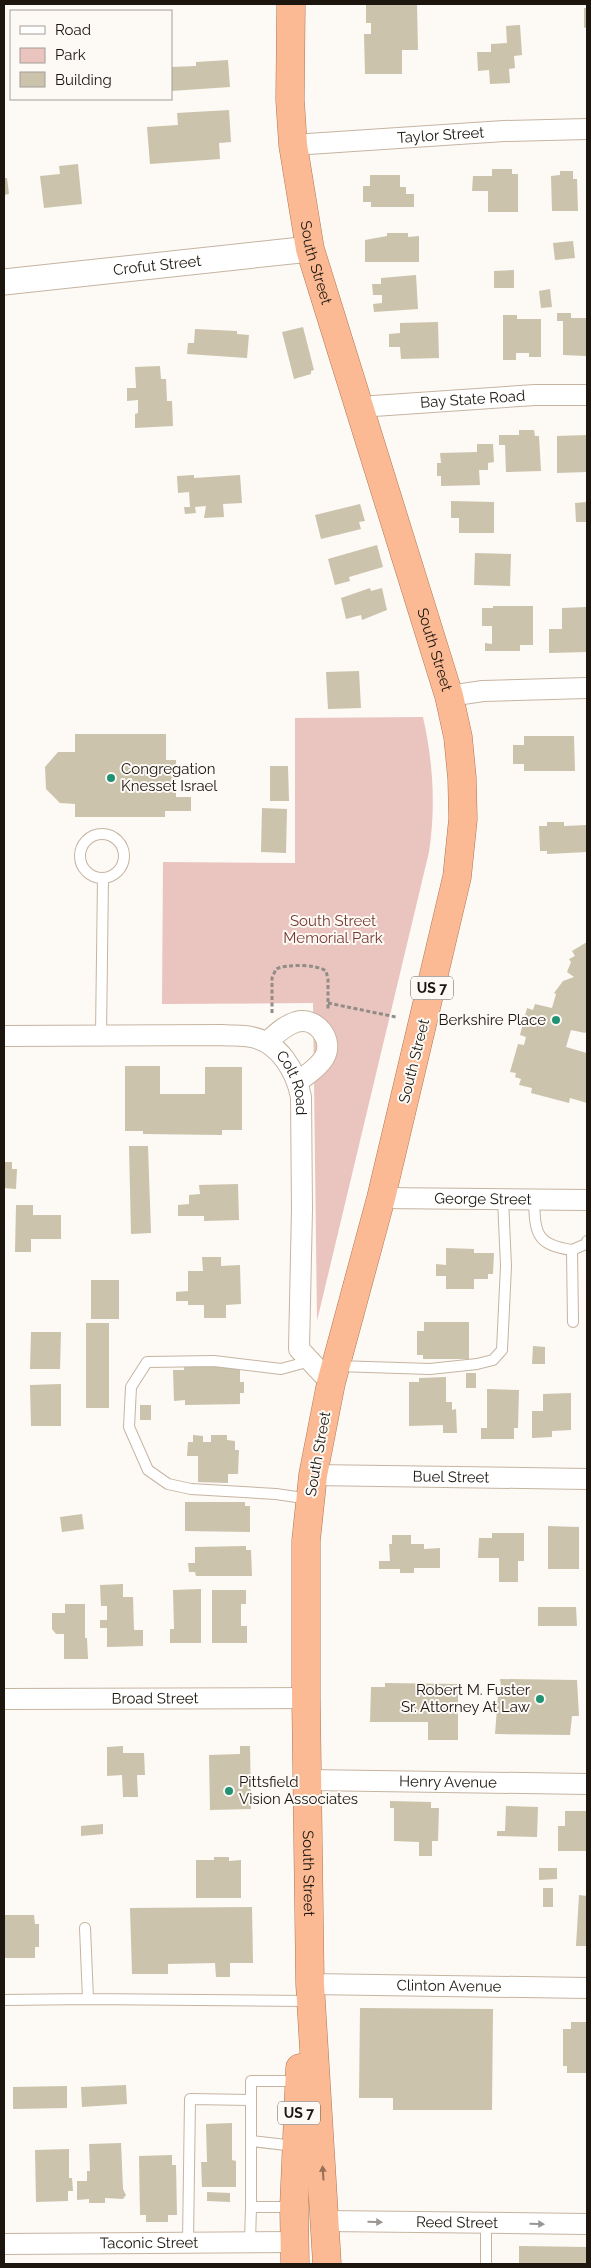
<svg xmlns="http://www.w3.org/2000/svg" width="591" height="2268" font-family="Raleway,sans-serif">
<rect width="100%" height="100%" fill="#fdf9f5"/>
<path fill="#eac5bf" d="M423,717C433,762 436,806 429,852L317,1321L313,1003L162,1004L163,862L295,863V718Z"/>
<path fill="#cbc3ab" d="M366,4H417L418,50H402V74H365L364,34H371V23H366Z
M584,8H587V27L584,28Z
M520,25L522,55L514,56L515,68L509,69L510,83L490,84L489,70L478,71L477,52H491V44L507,43L506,26Z
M228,60L230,87L171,91V67L196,66V62Z
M229,110L231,142L219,143L220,159L150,164L147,127L178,125L177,113Z
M78,164L82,204L44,208L40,176L60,174L59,166Z
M492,169H512V174H518V212H488V191H472L473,176H492Z
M560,171H573V179H577L578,211H552L551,176L560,175Z
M370,175H400V187H406V194H414V207H371V202H363V186H370Z
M4,178H7L9,194L4,195Z
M387,233H408V237L419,236V262H365V240L387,236Z
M573,241L575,258L555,260L553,243Z
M514,270V288H494V271Z
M416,275L418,309L374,312L373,304L382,303V295H373L372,284H381V278Z
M550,289L552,307L541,308L539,291Z
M557,313H571V318H587V356L563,355V321H557Z
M503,315H517V319H541V357H529V353H516V360H503Z
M438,322L439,358L401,359L400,347H389V334L400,333V323Z
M303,327L314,370L311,371V374L294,379L282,332Z
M195,329L237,331V334L249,335L247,358L187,354L188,343H194Z
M160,366L161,379H166L167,401H172L173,426L135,428V414L138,413V400L127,401V388H136L135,367Z
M519,430H534L535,436H539L541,471L506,472L505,445H499V435H519Z
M587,435V472L557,473V436Z
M477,444H493L494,462L488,463V470H479L480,485L441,486V476H437V463H441L440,453L477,452Z
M194,475V478L240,475L242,503L223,504L224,517L204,518L206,506L195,507L196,513L185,514L184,507H190L189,492L178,493L177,476Z
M451,501L494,502V533H459V518H451Z
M587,502V522H576L575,503Z
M360,504L365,521L359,522L361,529L321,539L315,515Z
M377,545L383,567L349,577L350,581L335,585L328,559Z
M475,553L511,554L510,586L474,585Z
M370,588L371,591L382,588L387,610L362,620L361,615L346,619L341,598Z
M493,606H533V645H520V651H485V643L492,644V626H482V608H493Z
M587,607V652L549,653V629H562V608Z
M359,671L361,708L328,709L326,672Z
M75,734H166V760H176V797H191V811H165V817H75V804L60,803L46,789L45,767L58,752H75Z
M524,736H574L575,771H524V764H513V745H524Z
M270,766H288L289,801H270Z
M262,808L287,809L286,853L261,852Z
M547,822H564V826L587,825V852L547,854V851H540L539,826H547Z
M587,942V1030L585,1033L571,1030L566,1047L587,1053V1103L570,1098L569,1103L531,1093L532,1088L519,1085L521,1079L515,1077L516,1073L510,1072L518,1044L524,1045L526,1037L520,1035L527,1008L533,1010L535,1004L552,1008L556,994L554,993L563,981L574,977L567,972L571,962L569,959L575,956L572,951Z
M125,1066H160V1094H205V1067H242V1130H222V1135L143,1134V1131H125Z
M129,1146H148L151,1233L131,1234Z
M4,1162H12V1169H17L16,1189L4,1188Z
M238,1184L239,1220L204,1221V1216H178V1205L189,1204V1195L200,1194L199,1185Z
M16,1205H33V1215H61V1239H31V1252H15Z
M446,1248L474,1249V1253H494L493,1274H488V1279H474V1289H446V1276H436V1264L446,1265Z
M202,1257H221V1266L240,1265L241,1304L226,1305V1318H204V1305H188V1301H176V1292L188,1291V1271H203Z
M91,1280H119V1319H91Z
M424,1322H469V1359H423V1355H417V1331H424Z
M86,1323H109V1408H86Z
M31,1332H61L60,1369H30Z
M533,1346L545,1347V1364H532Z
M240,1366V1382H244V1393H240V1404L185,1405V1400L174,1401L173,1370H184V1367Z
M466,1373H476V1388H466Z
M446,1377V1402H452V1410L456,1409L457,1433H443V1425L409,1426V1382H419V1378Z
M61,1384V1426H31L30,1385Z
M487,1389L519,1390L518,1428H514V1439H481V1428H487Z
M571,1393V1430L552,1431V1437L532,1438V1411H543V1394Z
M140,1405H151V1420H140Z
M193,1435L203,1436V1442H211V1435H227V1440L235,1441V1450H239L238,1474H228V1483L198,1482V1456H187L188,1442H193Z
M185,1502H245V1506H250V1532L185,1531Z
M82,1514L84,1529L62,1532L60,1517Z
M548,1526L579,1527V1569H548Z
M492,1533H524V1561H518V1582H499V1558H478L479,1538H492Z
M392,1535H411V1544H424V1549L440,1548V1568H414V1573H400V1569H379V1561H390L389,1544H392Z
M246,1546V1550H251L252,1576H196L195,1572H189L188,1563H195V1547Z
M123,1584V1597H133L134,1630H143V1646L107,1647V1628H100V1620H107V1606H101L100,1585Z
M201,1589V1643H170V1629H174L173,1590Z
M212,1590H246V1604H241V1626H247V1643H212Z
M65,1604H85V1638H87L88,1659H64V1634H56L52,1629V1613H65Z
M538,1607H576L577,1626H538Z
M500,1679L577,1680L579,1716H572L570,1735L495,1734L498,1695H502Z
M385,1683L458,1684V1740H428V1722H370L371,1687H385Z
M123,1746V1753H144L145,1775H137L138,1797H123L122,1775L107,1776V1747Z
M240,1746H250L251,1809L210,1810L209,1755L240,1754Z
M390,1801L431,1802V1808H439L438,1841H432V1856H419V1842L394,1841V1808H390Z
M506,1806L538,1807L537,1837L497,1836V1831H505Z
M565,1811H587V1851H558V1826H565Z
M103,1824V1834L81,1836V1826Z
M214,1857H229V1861L241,1860V1898H196V1860H214Z
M539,1868H557V1879L539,1880Z
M543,1888H553V1907H543Z
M579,1895L587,1896V1946H576Z
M252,1907L253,1963H230V1977H216L215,1963L168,1964V1974H132L130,1908Z
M4,1915H34L35,1924H39V1947H35V1958H4Z
M360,2008L493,2009L492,2110H393V2098H359Z
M571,2022H587V2073H567V2066H563V2029H571Z
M126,2085L127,2104L82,2107L81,2087Z
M67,2086V2108L13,2109V2087Z
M232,2123V2160L236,2161V2187H202L201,2162H207L206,2124Z
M121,2143L123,2189L126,2195L123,2199L105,2198V2203H89V2199L77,2200V2181H87V2171H90L89,2144Z
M69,2149V2178H72L73,2191H68V2201L36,2202L35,2150Z
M172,2155V2165H176L177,2215H168V2222H146V2215H140L139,2156Z
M207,2192L230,2193V2202L207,2201Z
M519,2246L587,2247V2264H519Z"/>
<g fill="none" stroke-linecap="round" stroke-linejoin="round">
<g stroke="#c6b4a1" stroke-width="12">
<path id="service" d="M80 856a22 22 0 1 1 44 0a22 22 0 1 1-44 0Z
M101,1035L103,879
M534,1200C535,1233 536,1245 572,1250
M573,1322L572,1250L586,1244L587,1241
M310,1361L281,1369L214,1361L147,1362L131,1387L129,1427L148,1470L168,1484L191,1489L276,1494L310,1499
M337,1366L430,1369L477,1364L493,1360L502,1350L506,1266L503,1199
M85,1928L88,1999L306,2001
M4,2000L88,1999
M251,2141L295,2146
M294,2207H251V2081H298
M486,2223V2264
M250,2241L251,2207
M188,2242L190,2099L251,2100"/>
</g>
<g stroke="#c6b4a1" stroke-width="22">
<g id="minor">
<path id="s1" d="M293,145L504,131L587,129"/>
<path id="s2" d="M359,407L535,395H587"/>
<path d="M449,696L483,691L587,688"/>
<path id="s3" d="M4,1036L223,1035C232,1036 242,1035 251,1037C279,1042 296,1071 301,1097L302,1209L299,1349L331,1383"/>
<path d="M267,1042C275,1035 285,1025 296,1022C316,1016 335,1040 324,1058C318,1068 306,1075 298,1082"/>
<path id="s4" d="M381,1198L587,1200"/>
<path id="s5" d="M313,1475L587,1479"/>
<path id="s6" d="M4,1699L306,1698"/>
<path id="s7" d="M308,1780L587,1784"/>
<path id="s8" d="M310,1984L587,1988"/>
<path id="s9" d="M326,2221L587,2224"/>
<path id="s10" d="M4,2244L294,2242"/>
</g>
</g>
<g stroke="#c6b4a1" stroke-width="27">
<g id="tertiary">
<path id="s11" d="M4,282L310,249"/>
</g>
</g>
<g stroke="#ad7655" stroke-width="29">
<g id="trunk">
<path id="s12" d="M291,4L290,100L293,145L310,249L449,696L458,737L462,778L463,819L457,877L381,1198L331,1383L313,1475L306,1541V1698L310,1984L327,2264"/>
<path d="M295,2264L294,2207L300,2068"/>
</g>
</g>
<path stroke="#918c86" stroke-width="3" stroke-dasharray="4 2.5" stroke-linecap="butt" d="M328,1003L396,1017
M272,1013V978L276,969C286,964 317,964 326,971L328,979V1011"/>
<use href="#service" stroke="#fff" stroke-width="10"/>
<use href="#minor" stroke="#fff" stroke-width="20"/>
<use href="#tertiary" stroke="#fff" stroke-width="25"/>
<use href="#trunk" stroke="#fcba94" stroke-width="28"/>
</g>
<defs><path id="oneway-solid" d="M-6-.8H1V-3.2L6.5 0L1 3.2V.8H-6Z" transform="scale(1.25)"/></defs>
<use fill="#977058" href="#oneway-solid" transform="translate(323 2173) rotate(-94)"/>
<g fill="#999693">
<use href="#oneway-solid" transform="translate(375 2222) rotate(1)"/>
<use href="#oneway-solid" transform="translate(537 2224) rotate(1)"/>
</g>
<g fill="#219274" stroke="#fdf9f5" stroke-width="2">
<circle cx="111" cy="778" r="5"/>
<circle cx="556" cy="1020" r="5"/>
<circle cx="540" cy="1699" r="5"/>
<circle cx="229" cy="1791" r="5"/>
</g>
<g text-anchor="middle" stroke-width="4" stroke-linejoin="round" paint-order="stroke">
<g fill="#fdf9f5" stroke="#605a54" stroke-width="1">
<rect x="411" y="976.5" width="42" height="23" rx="4"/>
<rect x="278" y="2101.5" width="42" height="23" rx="4"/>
</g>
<g font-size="14" font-weight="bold" fill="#1c160f">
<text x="432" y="993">US 7</text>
<text x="299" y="2118">US 7</text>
</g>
<g font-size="15" fill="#1c160f" stroke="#fdf9f5">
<text dy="5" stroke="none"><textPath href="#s1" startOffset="148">Taylor Street</textPath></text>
<text dy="5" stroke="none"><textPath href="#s12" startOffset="261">South Street</textPath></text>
<text dy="5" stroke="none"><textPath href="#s11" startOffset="154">Crofut Street</textPath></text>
<text dy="5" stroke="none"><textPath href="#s2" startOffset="114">Bay State Road</textPath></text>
<text dy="5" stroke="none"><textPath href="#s12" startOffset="666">South Street</textPath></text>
<text transform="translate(414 1061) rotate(-76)" y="5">South Street</text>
<text dy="5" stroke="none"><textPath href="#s3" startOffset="314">Colt Road</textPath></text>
<text dy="5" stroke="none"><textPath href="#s4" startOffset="102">George Street</textPath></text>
<text transform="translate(318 1454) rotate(-80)" y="5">South Street</text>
<text dy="5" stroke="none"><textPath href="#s5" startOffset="138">Buel Street</textPath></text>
<text dy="5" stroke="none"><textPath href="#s6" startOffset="151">Broad Street</textPath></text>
<text dy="5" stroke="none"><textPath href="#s7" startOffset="140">Henry Avenue</textPath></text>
<text dy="5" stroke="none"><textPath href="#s12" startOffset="1911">South Street</textPath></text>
<text dy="5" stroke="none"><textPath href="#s8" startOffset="139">Clinton Avenue</textPath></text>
<text dy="5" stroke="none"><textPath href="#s9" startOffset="131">Reed Street</textPath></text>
<text dy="5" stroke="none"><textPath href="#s10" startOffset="145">Taconic Street</textPath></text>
</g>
<g font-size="15" fill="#1c160f" stroke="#fdf9f5" text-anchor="start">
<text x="121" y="774">Congregation<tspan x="121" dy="17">Knesset Israel</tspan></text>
<text x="546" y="1025" text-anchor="end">Berkshire Place</text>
<text x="530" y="1695" text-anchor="end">Robert M. Fuster<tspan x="530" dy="17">Sr. Attorney At Law</tspan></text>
<text x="239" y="1787">Pittsfield<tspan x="239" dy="17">Vision Associates</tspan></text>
</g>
<g font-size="15" fill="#783b32" stroke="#fdf9f5">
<text x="333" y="926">South Street<tspan x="333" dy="17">Memorial Park</tspan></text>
</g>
</g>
<rect width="591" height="2268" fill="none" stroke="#1c160f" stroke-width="10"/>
<rect x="10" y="10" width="162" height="90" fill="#fdf9f5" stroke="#a39e99"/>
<rect x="20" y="26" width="25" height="8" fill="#ffffff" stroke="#a39e99"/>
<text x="55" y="35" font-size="15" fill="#1c160f">Road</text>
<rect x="20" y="48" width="25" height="15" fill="#eac5bf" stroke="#a39e99"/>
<text x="55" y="60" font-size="15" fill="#1c160f">Park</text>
<rect x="20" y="72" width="25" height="15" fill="#cbc3ab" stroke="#a39e99"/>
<text x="55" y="85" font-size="15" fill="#1c160f">Building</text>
</svg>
